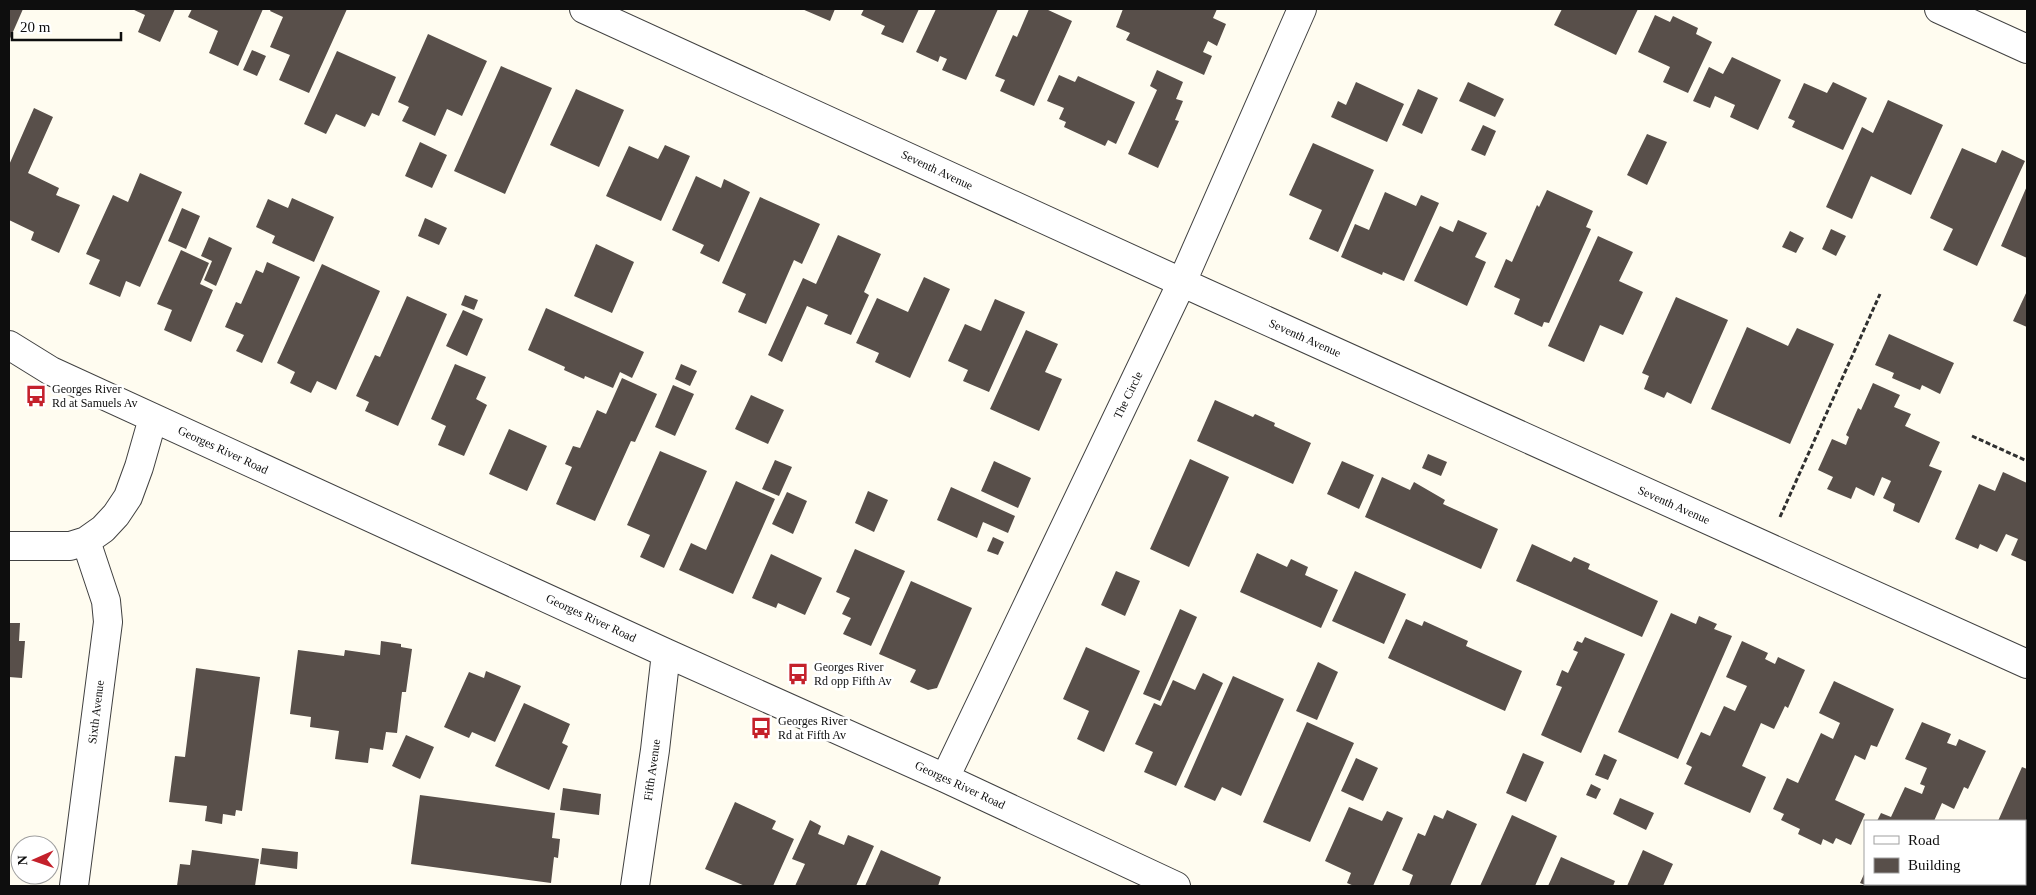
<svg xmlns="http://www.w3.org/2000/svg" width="2036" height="895" font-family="'Times New Roman',serif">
<rect width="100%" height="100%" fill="#fffcf0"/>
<path fill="#584f4a" d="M9,9H23L9,41Z
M132,9H175L160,42L138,32L145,15Z
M192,9H263L238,66L209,53L218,31L188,17Z
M271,9H347L309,93L279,80L290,55L270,47L283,17L270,11Z
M802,9H835L830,21Z
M864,9H919L903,43L881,34L885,26L861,15Z
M936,9H998L966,80L942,70L947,59L940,56L938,62L916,52Z
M1029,9H1046L1072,21L1034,106L1000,91L1005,80L995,76L1013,35L1017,37Z
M1123,9H1217L1213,18L1226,24L1217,46L1208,41L1203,52L1212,56L1204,75L1126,40L1130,33L1116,27Z
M1562,9H1638L1616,55L1554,25Z
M1655,15L1670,22L1673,16L1698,28L1696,34L1712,42L1688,93L1663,82L1670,67L1638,52Z
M428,34L487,61L462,116L447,109L435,136L402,121L409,107L398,102Z
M252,50L266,56L257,76L243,70Z
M337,51L396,77L379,116L372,113L365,127L336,114L326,134L304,124Z
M1732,57L1781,80L1758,130L1730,117L1735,105L1715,96L1710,108L1693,101L1709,67L1723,74Z
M501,66L552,88L505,194L454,171Z
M1157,70L1183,82L1176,99L1183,101L1175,120L1179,121L1158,168L1128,154L1157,90L1150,86Z
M1059,75L1075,82L1078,76L1135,102L1116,144L1108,140L1105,146L1064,127L1066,122L1059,119L1064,108L1047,101Z
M1356,82L1404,104L1387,142L1331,117L1338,101L1346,105Z
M1468,82L1504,99L1495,117L1459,101Z
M1833,82L1867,98L1843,150L1792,127L1795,121L1788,118L1804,83L1827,93Z
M576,89L624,110L599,167L550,145Z
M1418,89L1438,98L1422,134L1402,125Z
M1888,100L1943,125L1911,195L1871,176L1852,219L1826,207L1862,127L1873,133Z
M34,108L53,117L28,173L59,188L56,195L80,205L59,253L31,240L34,232L9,220V165Z
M1483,125L1496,131L1485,156L1471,150Z
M1647,134L1667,142L1647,185L1627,175Z
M420,142L447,155L432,188L405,176Z
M1313,143L1374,170L1338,252L1309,239L1322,210L1289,195Z
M665,145L690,156L661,221L606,196L629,146L658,159Z
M1962,148L1996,163L2002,150L2025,161L1977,266L1943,250L1953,229L1930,218Z
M140,173L182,192L140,287L126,281L120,297L89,284L100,260L86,254L113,195L128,202Z
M696,176L721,188L724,179L750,192L719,262L700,253L704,245L672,230Z
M2027,186V258L2001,246Z
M1547,190L1593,211L1586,227L1591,229L1549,323L1544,322L1542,327L1514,314L1520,299L1494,287L1506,259L1512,262L1537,205L1539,207Z
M1385,192L1416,206L1421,195L1439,203L1404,281L1383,272L1382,275L1341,257L1355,224L1369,230Z
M760,197L820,224L802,264L794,260L766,324L738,312L746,294L722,283Z
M292,198L334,217L314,262L272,243L275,236L256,227L268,199L288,208Z
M182,208L200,216L186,249L168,241Z
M425,218L447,228L439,245L418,236Z
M1458,220L1487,233L1475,257L1486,262L1467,306L1414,281L1440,226L1453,232Z
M1831,229L1846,236L1836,256L1822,249Z
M1790,231L1804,238L1796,253L1782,247Z
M838,235L881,254L864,292L869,295L851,335L824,324L828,315L807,306L782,362L768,355L803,278L816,284Z
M1598,236L1633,252L1619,281L1643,292L1623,335L1600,325L1584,362L1548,346Z
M209,237L232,248L216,286L204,280L212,261L201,256Z
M596,244L634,262L612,313L574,296Z
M181,250L209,263L200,284L213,290L191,342L164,330L172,310L157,304Z
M267,262L300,277L262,363L236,351L244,335L225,327L236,302L241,304L256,270L263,273Z
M322,264L380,291L336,390L317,381L311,393L290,383L295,372L277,363Z
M924,277L950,289L910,378L875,362L879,353L856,343L877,298L908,312Z
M2027,291V327L2013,321Z
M465,295L478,300L474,310L461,305Z
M407,296L447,314L398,426L365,411L369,402L356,396L375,355L380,357Z
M1676,297L1728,320L1691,404L1667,392L1664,398L1644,389L1649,376L1642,373Z
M995,299L1025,312L989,392L963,381L968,370L948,361L965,324L981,331Z
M546,308L644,352L632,378L620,372L613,388L585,376L584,379L564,370L565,367L528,350Z
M463,310L483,319L467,356L446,346Z
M1747,327L1788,346L1797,328L1834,344L1790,444L1711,409Z
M1026,330L1058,344L1045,372L1062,379L1039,431L990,409Z
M1889,334L1954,363L1940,394L1922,385L1920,390L1892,378L1894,373L1875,365Z
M455,364L486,377L476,399L487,405L464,456L438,445L446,426L431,419Z
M681,364L697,371L690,386L675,379Z
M622,378L657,394L635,442L631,441L595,521L556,504L572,467L565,464L573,446L580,448L597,410L606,414Z
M1873,383L1900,395L1894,407L1911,414L1905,426L1940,442L1929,466L1942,471L1919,523L1893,511L1895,504L1883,498L1891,481L1882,477L1874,496L1856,487L1851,499L1827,489L1833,477L1818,470L1832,439L1846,445L1849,437L1846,435L1858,408L1861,410Z
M673,385L694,394L675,436L655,427Z
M751,395L784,410L768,444L735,429Z
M1215,400L1253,417L1255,414L1275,423L1274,426L1311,443L1293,484L1197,441Z
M509,429L547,446L527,491L489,474Z
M660,451L707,471L664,568L640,557L650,535L627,525Z
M1428,454L1447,462L1441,476L1422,468Z
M1190,459L1229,477L1189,567L1150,549Z
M775,460L792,467L779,496L762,489Z
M994,461L1031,478L1018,508L981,491Z
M1342,461L1374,475L1359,509L1327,494Z
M2003,472L2027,483V562L2011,555L2018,539L2006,534L1997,552L1980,544L1978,549L1955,539L1979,484L1995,491Z
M1382,477L1410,490L1414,482L1445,500L1443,504L1498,529L1481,569L1365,517Z
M736,481L775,499L733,594L679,570L691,543L706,550Z
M951,487L1015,516L1008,533L983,522L977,538L937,520Z
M868,491L888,500L874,532L855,523Z
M787,492L807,501L793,534L772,524Z
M993,537L1004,542L998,555L987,551Z
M1532,544L1571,562L1574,557L1590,564L1588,569L1658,601L1642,637L1516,581Z
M855,549L905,571L871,646L843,634L851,618L842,614L850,598L836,592Z
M1257,553L1287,567L1291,559L1308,567L1305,575L1338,590L1321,628L1240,592Z
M771,554L822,578L805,615L778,603L776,608L752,598Z
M1116,571L1140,581L1125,616L1101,605Z
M1355,571L1406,594L1384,644L1332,621Z
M911,581L972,608L937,688L928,690L910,682L916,670L879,654Z
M1180,609L1197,617L1160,701L1143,694Z
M1671,613L1696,624L1699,616L1717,624L1714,629L1732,636L1678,759L1618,732Z
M1406,619L1422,626L1424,621L1468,641L1466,646L1522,671L1505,711L1388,658Z
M9,623H20L19,641H25L22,678L9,677Z
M1585,637L1625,654L1581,753L1541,735L1562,687L1556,685L1562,670L1568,673L1578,652L1573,650L1577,641L1582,643Z
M381,641L401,644V647L412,649L406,692H402L397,733L386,732L383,750L370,748L368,763L335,759L339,731L310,727L311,717L290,714L298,650L344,656L345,650L380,655Z
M1742,641L1768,653L1765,659L1775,664L1778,657L1805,670L1788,708L1785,706L1774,729L1761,723L1742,766L1766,777L1750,813L1684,784L1692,767L1686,764L1701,732L1710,736L1724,706L1735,711L1747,686L1726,677Z
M1086,647L1140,671L1104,752L1077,739L1089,711L1063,699Z
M1318,662L1338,672L1317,720L1296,711Z
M196,668L260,677L242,811L236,810L235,816L223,814L222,824L205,821L207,806L169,802L175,756L185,757Z
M486,671L521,686L495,742L472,732L469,738L444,727L469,672L484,678Z
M1203,673L1223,683L1176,786L1144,772L1153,752L1135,744L1154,703L1161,706L1173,680L1195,690Z
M1233,676L1284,699L1241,796L1222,787L1215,801L1184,787Z
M1834,681L1894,709L1877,747L1871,745L1865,760L1855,755L1835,800L1865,814L1851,845L1836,838L1833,844L1823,839L1821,845L1798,834L1800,829L1781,820L1784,814L1773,809L1787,778L1798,783L1821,733L1833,739L1840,723L1819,713Z
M524,703L570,724L562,743L568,746L549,790L495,766Z
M1307,722L1354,743L1310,842L1263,822Z
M1922,722L1951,734L1947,743L1956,746L1959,739L1986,751L1968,789L1964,787L1954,809L1942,803L1934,821H1877L1881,813L1891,817L1905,787L1922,794L1925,786L1920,784L1927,768L1905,759Z
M406,735L434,747L420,779L392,766Z
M1523,753L1544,762L1526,802L1506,793Z
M1604,754L1617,760L1608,780L1595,775Z
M1356,758L1378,768L1363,801L1341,791Z
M2022,767L2027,769V880L2025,886H2016L2010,884H2025V821H1998Z
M1591,784L1601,789L1596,799L1586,795Z
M563,788L601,794L599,815L560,810Z
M420,795L555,813L552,838L560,839L558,858L554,857L551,883L411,864Z
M1620,798L1654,813L1646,830L1613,814Z
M735,802L776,821L772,829L794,839L773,886H745L705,869Z
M1349,807L1382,821L1387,811L1403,818L1373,886H1354L1347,883L1351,873L1325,861Z
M1447,810L1477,824L1450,886H1409L1413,875L1402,870L1418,833L1425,836L1434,815L1443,819Z
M1512,815L1557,836L1535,886H1480Z
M810,820L821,826L818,834L844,845L848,835L874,846L856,886H795L805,864L792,859Z
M262,848L298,852L297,869L260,864Z
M192,850L259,859L255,886H177L180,864L190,865Z
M881,850L941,877L938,886H865Z
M1643,850L1673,864L1663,886H1627Z
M1561,857L1615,881L1613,886H1548Z
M1865,872V884H1882L1881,886H1868L1860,883Z
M1904,884H1934L1933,886H1910Z"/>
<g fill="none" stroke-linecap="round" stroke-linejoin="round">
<g stroke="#414141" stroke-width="30">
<path id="minor" d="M584,9L1203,292L2027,664
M1939,9L2027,49
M9,345L51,371L666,653L945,778L1176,886
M9,546H70L86,541L103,529L116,515L128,497L139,467L153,418
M945,778L1182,282L1302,9
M74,886L108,622L106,601L86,541
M635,886L655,750L666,653"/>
</g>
<path stroke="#303030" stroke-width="3" stroke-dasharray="5 2.5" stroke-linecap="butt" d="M1972,436L2027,461
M1780,517L1880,294"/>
<use href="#minor" stroke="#fff" stroke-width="28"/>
</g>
<defs>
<g id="bus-bare" transform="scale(1.725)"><path d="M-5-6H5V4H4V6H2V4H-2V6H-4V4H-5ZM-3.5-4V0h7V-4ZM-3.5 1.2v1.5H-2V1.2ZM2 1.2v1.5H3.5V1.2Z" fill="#c4212b" stroke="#fff" stroke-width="2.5" paint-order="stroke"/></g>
</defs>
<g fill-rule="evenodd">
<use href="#bus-bare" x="36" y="396"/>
<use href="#bus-bare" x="798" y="674"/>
<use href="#bus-bare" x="761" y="728"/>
</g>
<g text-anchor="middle" stroke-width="5" stroke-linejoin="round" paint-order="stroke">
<g font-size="12" fill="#0e0e0e" stroke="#fff">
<text transform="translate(937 170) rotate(25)" y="4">Seventh Avenue</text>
<text transform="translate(1305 338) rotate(24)" y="4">Seventh Avenue</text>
<text transform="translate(1128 395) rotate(-64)" y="4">The Circle</text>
<text transform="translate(223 450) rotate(25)" y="4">Georges River Road</text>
<text transform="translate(1674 505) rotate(24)" y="4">Seventh Avenue</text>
<text transform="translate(591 618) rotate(25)" y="4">Georges River Road</text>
<text transform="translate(96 712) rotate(-83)" y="4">Sixth Avenue</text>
<text transform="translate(652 770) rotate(-82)" y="4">Fifth Avenue</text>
<text transform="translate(960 785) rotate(25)" y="4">Georges River Road</text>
</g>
<g font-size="12" fill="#0e0e0e" stroke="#fff" text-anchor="start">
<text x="52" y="393">Georges River<tspan x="52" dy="14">Rd at Samuels Av</tspan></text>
<text x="814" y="671">Georges River<tspan x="814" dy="14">Rd opp Fifth Av</tspan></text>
<text x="778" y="725">Georges River<tspan x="778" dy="14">Rd at Fifth Av</tspan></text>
</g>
</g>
<rect width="2036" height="895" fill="none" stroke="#0e0e0e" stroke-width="20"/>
<rect x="1864" y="820" width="162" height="65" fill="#ffffff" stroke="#9f9f9f"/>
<rect x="1874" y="836" width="25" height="8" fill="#ffffff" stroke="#9f9f9f"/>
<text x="1908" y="845" font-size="15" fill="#0e0e0e">Road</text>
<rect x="1874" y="858" width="25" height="15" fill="#584f4a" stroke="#9f9f9f"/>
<text x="1908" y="870" font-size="15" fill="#0e0e0e">Building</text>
<g transform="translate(35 860) rotate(268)"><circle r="24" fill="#ffffff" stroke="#9f9f9f"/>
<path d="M0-4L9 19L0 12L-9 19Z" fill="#c4212b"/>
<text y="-8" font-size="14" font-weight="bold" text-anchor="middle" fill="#0e0e0e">N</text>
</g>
<path d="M12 32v8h109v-8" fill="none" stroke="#0e0e0e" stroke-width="2.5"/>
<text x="20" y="32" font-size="15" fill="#0e0e0e" stroke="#ffffff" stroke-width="4" paint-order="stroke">20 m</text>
</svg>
